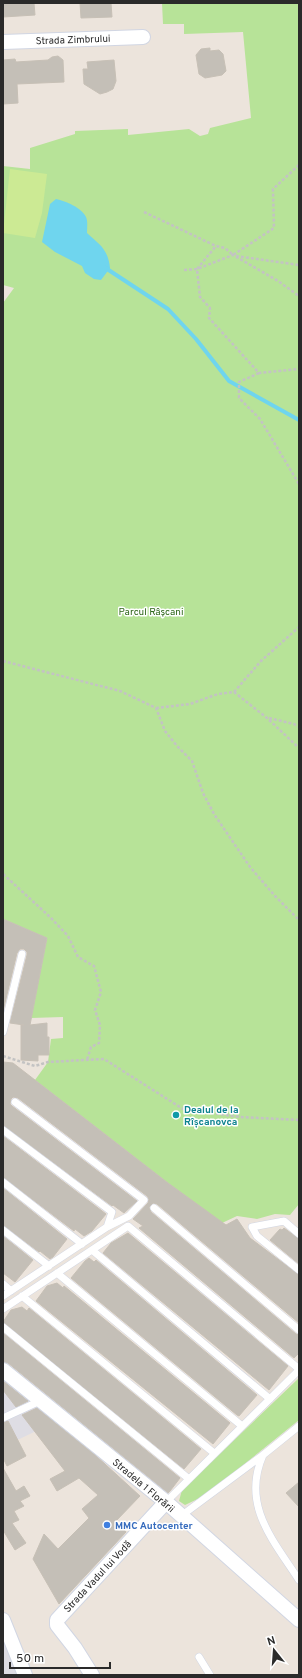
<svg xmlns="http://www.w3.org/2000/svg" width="302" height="1678" font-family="Overpass,sans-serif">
<rect width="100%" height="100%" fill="#ece4dc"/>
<path fill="#dedde4" d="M3,1374L63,1418L3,1447Z
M3,1632L19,1675H3Z"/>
<path fill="#b7e398" d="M162,3H299V1204L290,1215L275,1214L257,1219L237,1216L222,1223L168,1183L35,1080L48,1062L51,1039L63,1038V1017L31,1018L47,938L3,919V303L14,288L3,285V166L30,169V148L75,134V131L128,129V135L189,129L200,136L208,134L210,128L251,118L243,32L184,34V24H163Z
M299,1378V1420L206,1495L185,1505L179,1501L182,1490Z"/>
<path fill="#ccea94" d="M10,169L47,174L42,213L35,238L3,233Z"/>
<path fill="#6fd5ee" d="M56,199C66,201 82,208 86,217C88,221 87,228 87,233C100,245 108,249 110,268L101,280L94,279L85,273L82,266L55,252L42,242L50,204Z"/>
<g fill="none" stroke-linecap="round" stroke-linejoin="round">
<path stroke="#6fd5ee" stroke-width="4" d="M104,267L168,309L196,339L229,381L299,420"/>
</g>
<path fill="#c4bfb7" stroke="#c7c0b6" d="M3,3H34L35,15L3,17Z
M80,3H111L112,17L81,18Z
M210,48V51L219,50L223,54L226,71L222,75L205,78L199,74L196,55L201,49Z
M58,56L63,60L64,82L17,84L18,103L3,104V60L15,59L16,62L48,60L52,57Z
M114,60L116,81L113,89L107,92L100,94L84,84L83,69H88L87,62Z
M3,919L47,938L30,1025L47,1023V1037H49V1055H38V1061L21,1060V1025H24L10,1023L27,955V952L24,949H20L17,953L3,1011Z
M3,1062L13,1063L168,1183L226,1225L237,1219L250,1238L299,1275V1323L157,1204L153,1203L149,1207L151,1212L296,1334L299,1335V1353L294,1358L139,1228L143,1226L133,1219L148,1203L149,1199L147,1196L18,1098L13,1097L11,1099L10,1104L12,1106L137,1201L124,1213L113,1205L112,1206L3,1125Z
M3,1136L106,1214L92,1231L84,1236L75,1229L74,1231L3,1177Z
M3,1188L67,1239L53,1257L50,1259L40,1251L39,1252L3,1225Z
M284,1228L299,1239V1264L270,1240L280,1229L282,1230Z
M128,1233L288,1366L269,1390L103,1253L111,1243Z
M3,1236L33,1260L15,1282L3,1273Z
M89,1258L94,1262L96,1260L257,1395L239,1416L237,1415L71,1278L85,1261Z
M57,1283L63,1288L64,1286L230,1423L213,1444L36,1301L47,1286Z
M22,1307L27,1311L29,1308L201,1449L184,1469L3,1322L11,1310Z
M3,1333L180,1478L170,1491L168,1493L8,1363L3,1362Z
M3,1381L28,1401L16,1407L3,1390Z
M37,1408L94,1454L140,1496L116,1521L126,1532L59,1604L33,1559L44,1534L58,1549L89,1518L82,1509L98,1495L79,1478L57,1491L50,1479L65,1471L22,1415Z
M8,1421L26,1456L7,1466L3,1458V1423Z
M3,1468L16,1491L24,1486L30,1496L20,1501L24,1506L14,1511L19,1520L12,1523L26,1543L15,1550L3,1530Z
M299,1482V1507L286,1493Z"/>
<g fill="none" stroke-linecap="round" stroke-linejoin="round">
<g stroke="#d1d6e3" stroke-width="8">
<path id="service" d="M3,1032L22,954
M3,1130L112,1212L107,1227L129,1216L144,1200L15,1102
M3,1182L82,1244
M154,1208L299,1330
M3,1230L49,1266
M299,1234L284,1221L252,1227L257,1236L299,1270
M92,1250L270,1399
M57,1273L242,1426
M3,1284L11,1291
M3,1296L107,1227
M22,1296L214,1453
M3,1309L128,1226L299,1369
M3,1327L189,1479
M3,1418L40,1401
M263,1455C241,1505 273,1540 299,1580
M166,1502L299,1370
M181,1516L263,1455L299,1426
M199,1657L210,1675"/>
</g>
<g stroke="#d1d6e3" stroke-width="16">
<path id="minor" d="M3,42L143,37
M3,1370L166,1502L299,1620
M3,1620L25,1675
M92,1675L75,1648L57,1625V1620L166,1502"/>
</g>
<path stroke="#c3c3c3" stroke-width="2.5" stroke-dasharray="3 2" stroke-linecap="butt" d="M299,165L273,189L274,228L233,255L225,248L216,246L197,269L200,297L210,308L209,318L259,373L299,369
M144,212L216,246
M236,256L299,265
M184,270L197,269L233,255L278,281L299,296
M259,373L239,382V398L260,419L299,484
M3,661L120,691L156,708L165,731L177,746L192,761L203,793L214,814L250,867L275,896L299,920
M234,692L261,661L299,627
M156,708L190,704L218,694L234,692L267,718L299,748
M269,718L294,724L299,727
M3,874L50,917L68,936L78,957L94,966L101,992L95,1010L100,1025L99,1043L91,1047L87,1060
M3,1056L35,1066L48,1062L104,1059L183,1109L240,1117L299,1120"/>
<use href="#service" stroke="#fff" stroke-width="7"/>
<use href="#minor" stroke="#fff" stroke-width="14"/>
</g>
<circle fill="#0f9aa8" stroke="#fff" stroke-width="1.5" cx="176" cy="1115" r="4"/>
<circle fill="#3f7fe0" stroke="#fff" stroke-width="1.5" cx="107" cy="1525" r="4"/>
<g text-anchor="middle" stroke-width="3" stroke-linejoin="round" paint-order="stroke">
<g font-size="10" fill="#2a2a2a" stroke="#fff">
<text transform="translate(73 39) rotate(-2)" y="4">Strada Zimbrului</text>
<text transform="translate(144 1485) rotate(40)" y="4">Stradela 1 Florării</text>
<text transform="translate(97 1576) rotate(-47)" y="4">Strada Vadul lui Vodă</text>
</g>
<g font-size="10" fill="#2f671a" stroke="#fff">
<text x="151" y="615">Parcul Râșcani</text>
</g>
<g font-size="10" font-weight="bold" fill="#0d838f" stroke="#fff" text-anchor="start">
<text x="184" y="1113">Dealul de la<tspan x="184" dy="12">Rîșcanovca</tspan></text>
</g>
<g font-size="10" font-weight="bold" fill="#366cbe" stroke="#fff" text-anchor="start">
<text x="115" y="1529">MMC Autocenter</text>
</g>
</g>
<rect width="302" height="1678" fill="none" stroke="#2a2a2a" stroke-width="8"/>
<g transform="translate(274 1650) rotate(343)" stroke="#ffffff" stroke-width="3" paint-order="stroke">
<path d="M0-3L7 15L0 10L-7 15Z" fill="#2a2a2a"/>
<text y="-6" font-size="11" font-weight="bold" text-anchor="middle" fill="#2a2a2a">N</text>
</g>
<path d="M10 1662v6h100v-6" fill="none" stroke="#2a2a2a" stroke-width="2"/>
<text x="16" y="1662" font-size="12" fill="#2a2a2a" stroke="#ffffff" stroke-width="3" paint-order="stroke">50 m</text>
</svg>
